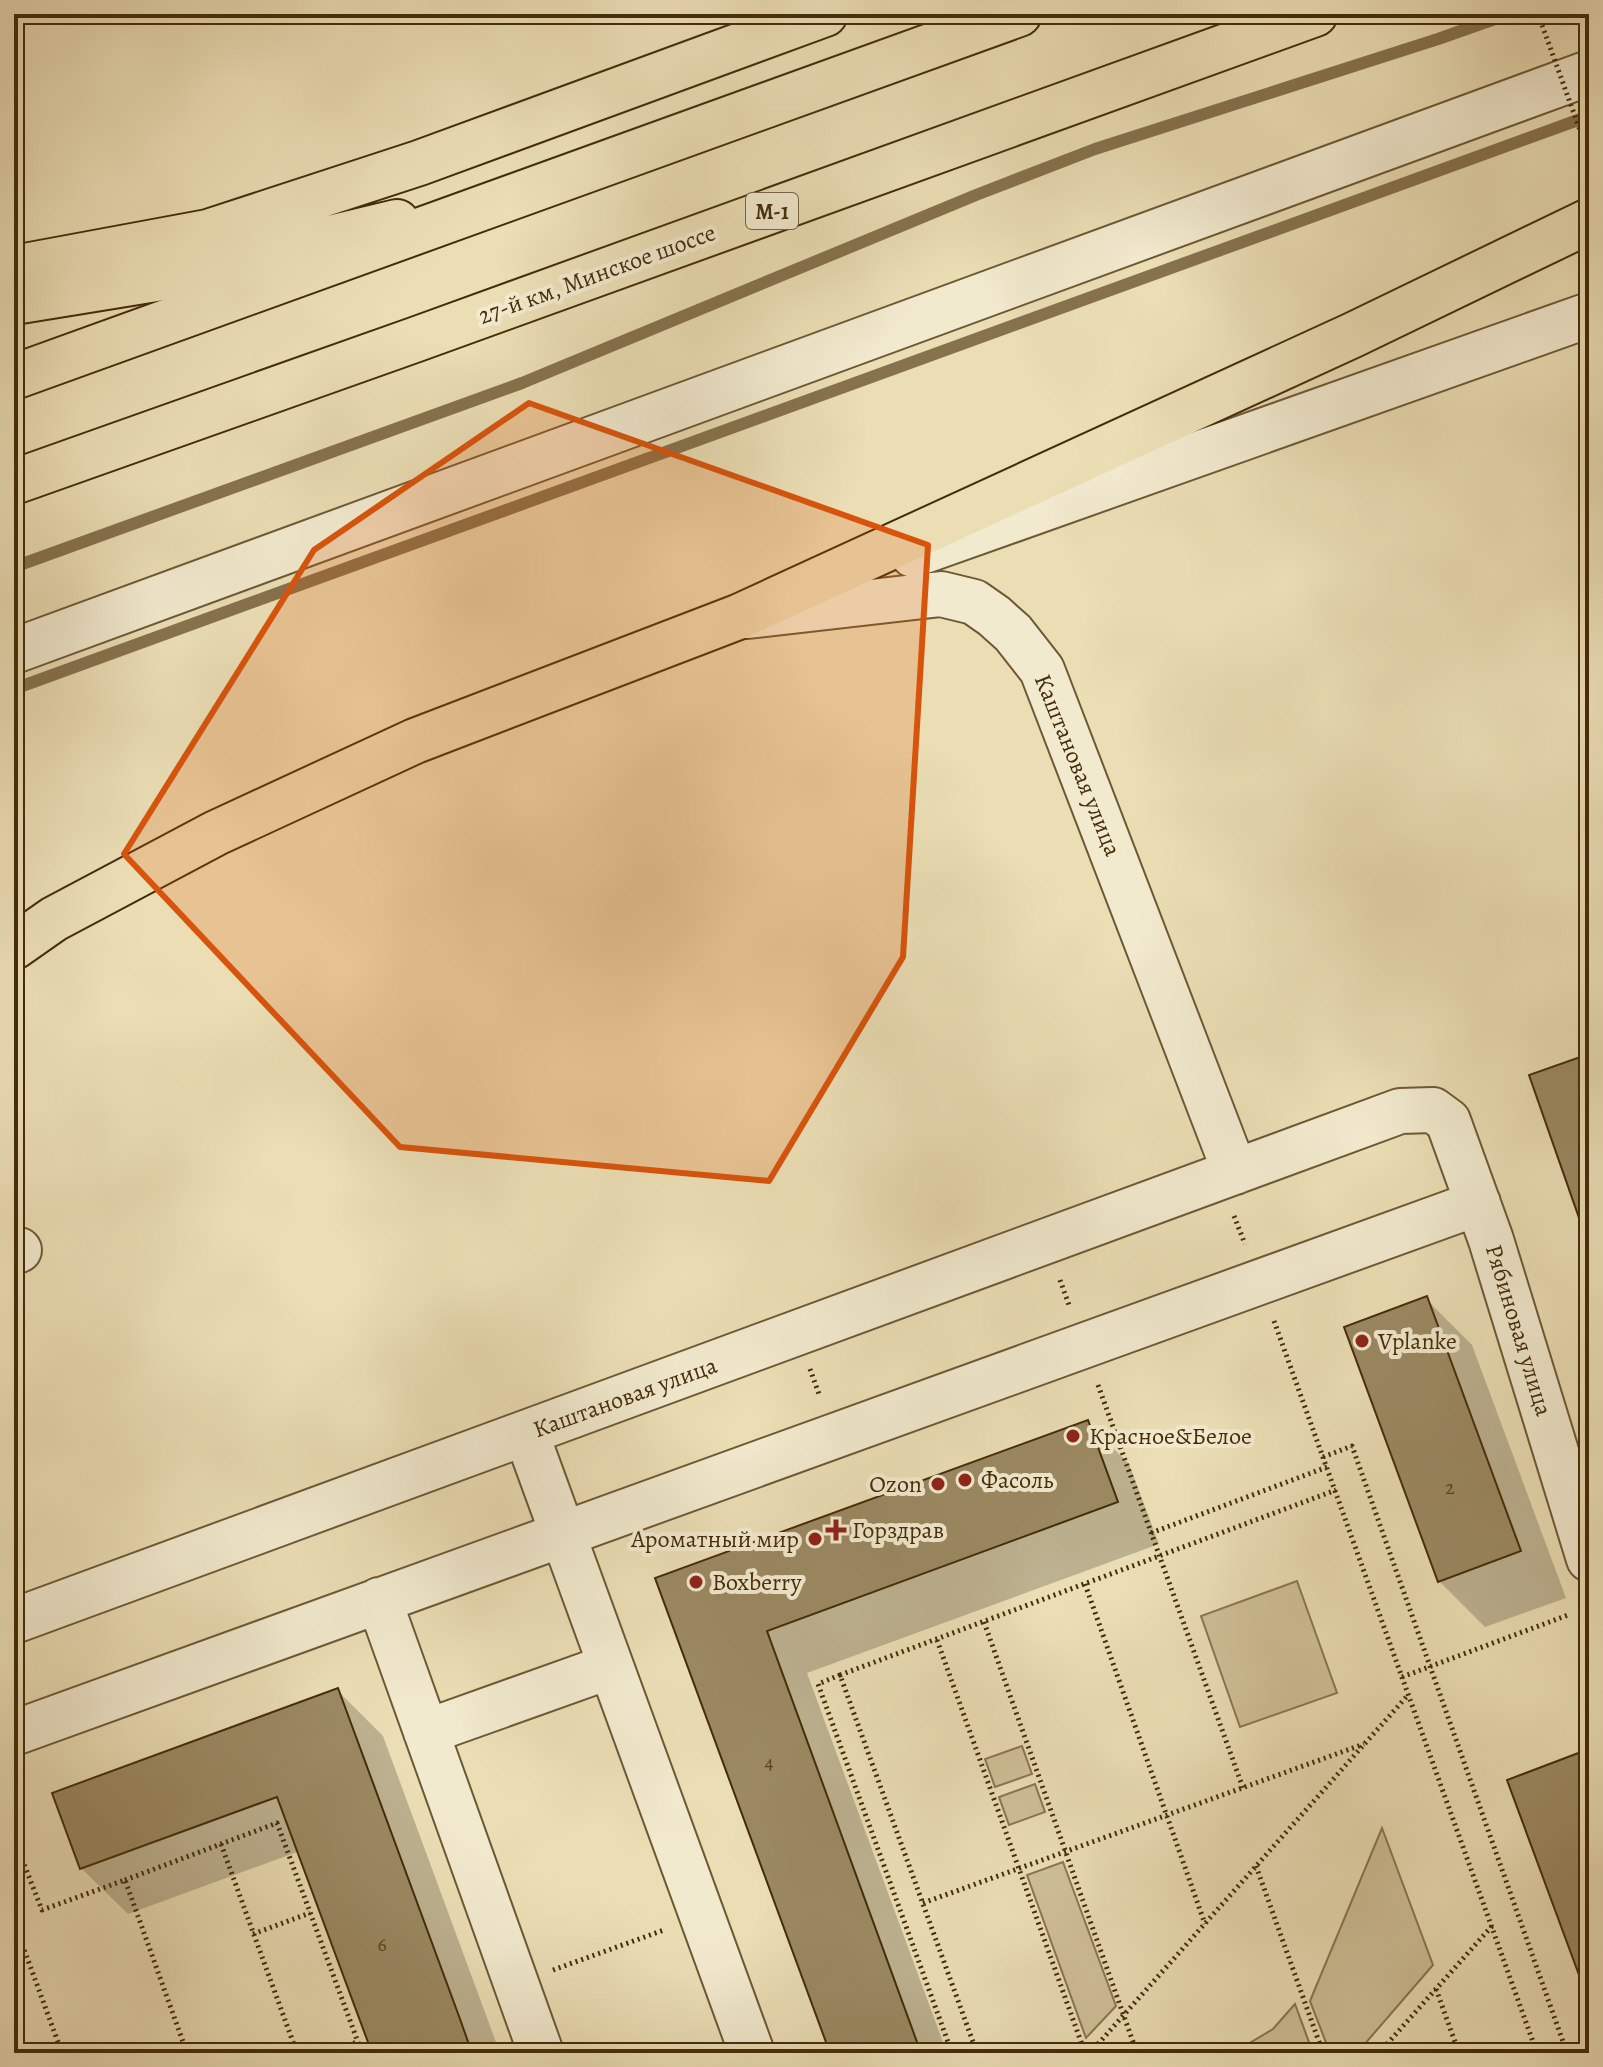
<svg xmlns="http://www.w3.org/2000/svg" width="1603" height="2067" font-family="Alegreya,serif">
<rect width="100%" height="100%" fill="#ebdeb5"/>
<filter id="stains"><feTurbulence type="fractalNoise" baseFrequency=".0025" numOctaves="4"/><feColorMatrix values="0 0 0 0 .2 0 0 0 0 .09 0 0 0 0 .02 0 0 0 .5 -.17"/></filter>
<radialGradient id="worn" r=".72"><stop offset=".6" stop-color="#630" stop-opacity="0"/><stop offset="1" stop-color="#630" stop-opacity=".3"/></radialGradient>
<path fill="#cfc098" stroke="#8a7650" stroke-width="2" d="M1297,1581L1337,1693L1240,1727L1201,1616Z
M1022,1746L1032,1774L995,1787L985,1759Z
M1035,1784L1045,1812L1009,1825L999,1797Z
M1382,1828L1433,1965L1357,2053H1330L1310,2001Z
M1063,1862L1116,2006L1086,2038L1027,1875Z
M1295,2004L1313,2053H1233L1273,2029Z"/>
<path fill="#0003" d="M1426,1299L1472,1345L1566,1598L1485,1627L1439,1581Z
M1087,1422L1129,1464L1159,1544L807,1673L947,2053H832L658,1579Z
M337,1690L383,1736L500,2053H374L300,1851L128,1914L81,1868Z"/>
<g fill="none" stroke-linecap="round" stroke-linejoin="round">
<path stroke="#86724d" stroke-width="12" d="M14,567L522,383L976,195L1095,149L1438,39L1509,14
M14,689L1589,116"/>
</g>
<path fill="#9b8962" stroke="#442c09" stroke-width="2" d="M1589,1054V1231L1584,1232L1529,1075Z
M1427,1296L1521,1551L1438,1582L1344,1327Z
M1088,1420L1118,1502L767,1631L921,2053H830L655,1578Z
M338,1688L460,2019L472,2053H372L277,1797L80,1869L52,1793Z
M1589,1749V2002L1507,1780Z"/>
<g fill="none" stroke-linecap="round" stroke-linejoin="round">
<g stroke="#6e5834" stroke-width="48">
<path id="minor" d="M913,555L1589,315
M748,616L941,594L974,602L994,616L1013,633L1042,670L1235,1172
M14,651L1589,73
M14,1252L19,1250
M526,1433L752,2053
M379,1600L541,2053
M14,1621L1400,1111L1433,1110L1448,1121L1491,1240L1589,1559
M426,1732L611,1666
M14,1733L1478,1203"/>
</g>
<g stroke="#442c09" stroke-width="48">
<path id="major" d="M14,268L208,232L419,163L825,14
M14,302L168,277L397,222
M14,947L54,919L216,833L415,741L738,617L1353,335L1589,221"/>
</g>
<g stroke="#442c09" stroke-width="48">
<path id="highway" d="M14,377L1019,14
M14,482L417,339L1315,14"/>
</g>
<path stroke="#442c09" stroke-width="5" stroke-dasharray="2 4" stroke-linecap="butt" d="M1234,1216L1245,1244
M1060,1280L1070,1308
M1274,1321L1537,2053
M810,1369L820,1397
M1098,1385L1243,1788
M1323,1457L1352,1446L1567,2053
M1151,1533L1327,1467
M1085,1584L1205,1924
M984,1622L1137,2053
M937,1640L1085,2053
M840,1675L818,1684L952,2053
M1402,1677L1568,1615
M221,1844L297,2053
M14,1856L20,1854L42,1910L125,1880L187,2053
M1256,1866L1323,2053
M125,1880L277,1823L362,2053
M923,1903L1364,1744
M14,1922L62,2053
M253,1934L310,1913
M553,1970L664,1930
M1436,1989L1459,2053
M325,2053L357,2042
M977,2053L840,1675L1336,1490
M1090,2053L1408,1695
M1379,2053L1492,1926"/>
<use href="#minor" stroke="#f2eacf" stroke-width="44"/>
<use href="#major" stroke="#ebdeb5" stroke-width="44"/>
<use href="#highway" stroke="#ebdeb5" stroke-width="44"/>
<path stroke="#442c09" stroke-width="5" stroke-dasharray="2 4" stroke-linecap="butt" d="M1538,14L1589,155"/>
</g>
<path fill="#d8540c" fill-opacity="0.2" stroke="#d8540c" stroke-width="6" stroke-linejoin="round" d="M529,403L928,545L903,957L769,1181L400,1147L124,854L314,550Z"/>
<g fill="#8f2418" stroke="#f2eacf" stroke-width="3">
<circle cx="1362" cy="1341" r="8"/>
<circle cx="1073" cy="1436" r="8"/>
<circle cx="965" cy="1480" r="8"/>
<circle cx="938" cy="1484" r="8"/>
<path d="M832 1518h8v8h8v8h-8v8h-8v-8h-8v-8h8z"/>
<circle cx="815" cy="1539" r="8"/>
<circle cx="696" cy="1582" r="8"/>
</g>
<g text-anchor="middle" stroke-width="8" stroke-linejoin="round" paint-order="stroke">
<g font-size="20" fill="#5a431f">
<text x="1450" y="1494">2</text>
<text x="769" y="1769">4</text>
<text x="382" y="1951">6</text>
</g>
<rect fill="#f2eacf" stroke="#786544" stroke-width="2" x="746" y="193" width="52" height="36" rx="6"/>
<g font-size="22" font-weight="bold" fill="#442c09">
<text x="772" y="219">М-1</text>
</g>
<g font-size="24" fill="#442c09" stroke="#f2eacf">
<text transform="translate(597 274) rotate(-20)" y="8">27-й км, Минское шоссе</text>
<text transform="translate(1078 765) rotate(68)" y="8">Каштановая улица</text>
<text transform="translate(1519 1330) rotate(73)" y="8">Рябиновая улица</text>
<text transform="translate(625 1397) rotate(-20)" y="8">Каштановая улица</text>
</g>
<g font-size="24" fill="#442c09" stroke="#f2eacf" text-anchor="start">
<text x="1378" y="1349">Vplanke</text>
<text x="1089" y="1444">Красное&amp;Белое</text>
<text x="981" y="1488">Фасоль</text>
<text x="922" y="1492" text-anchor="end">Ozon</text>
<text x="852" y="1538">Горздрав</text>
<text x="799" y="1547" text-anchor="end">Ароматный мир</text>
<text x="712" y="1590">Boxberry</text>
</g>
</g>
<rect width="1603" height="2067" fill="none" stroke="#ebdeb5" stroke-width="48"/>
<rect x="16" y="16" width="1571" height="2035" fill="none" stroke="#442c09" stroke-width="4"/>
<rect x="24" y="24" width="1555" height="2019" fill="none" stroke="#442c09" stroke-width="2"/>
<rect width="100%" height="100%" filter="url(#stains)"/>
<rect width="100%" height="100%" fill="url(#worn)"/>
</svg>
